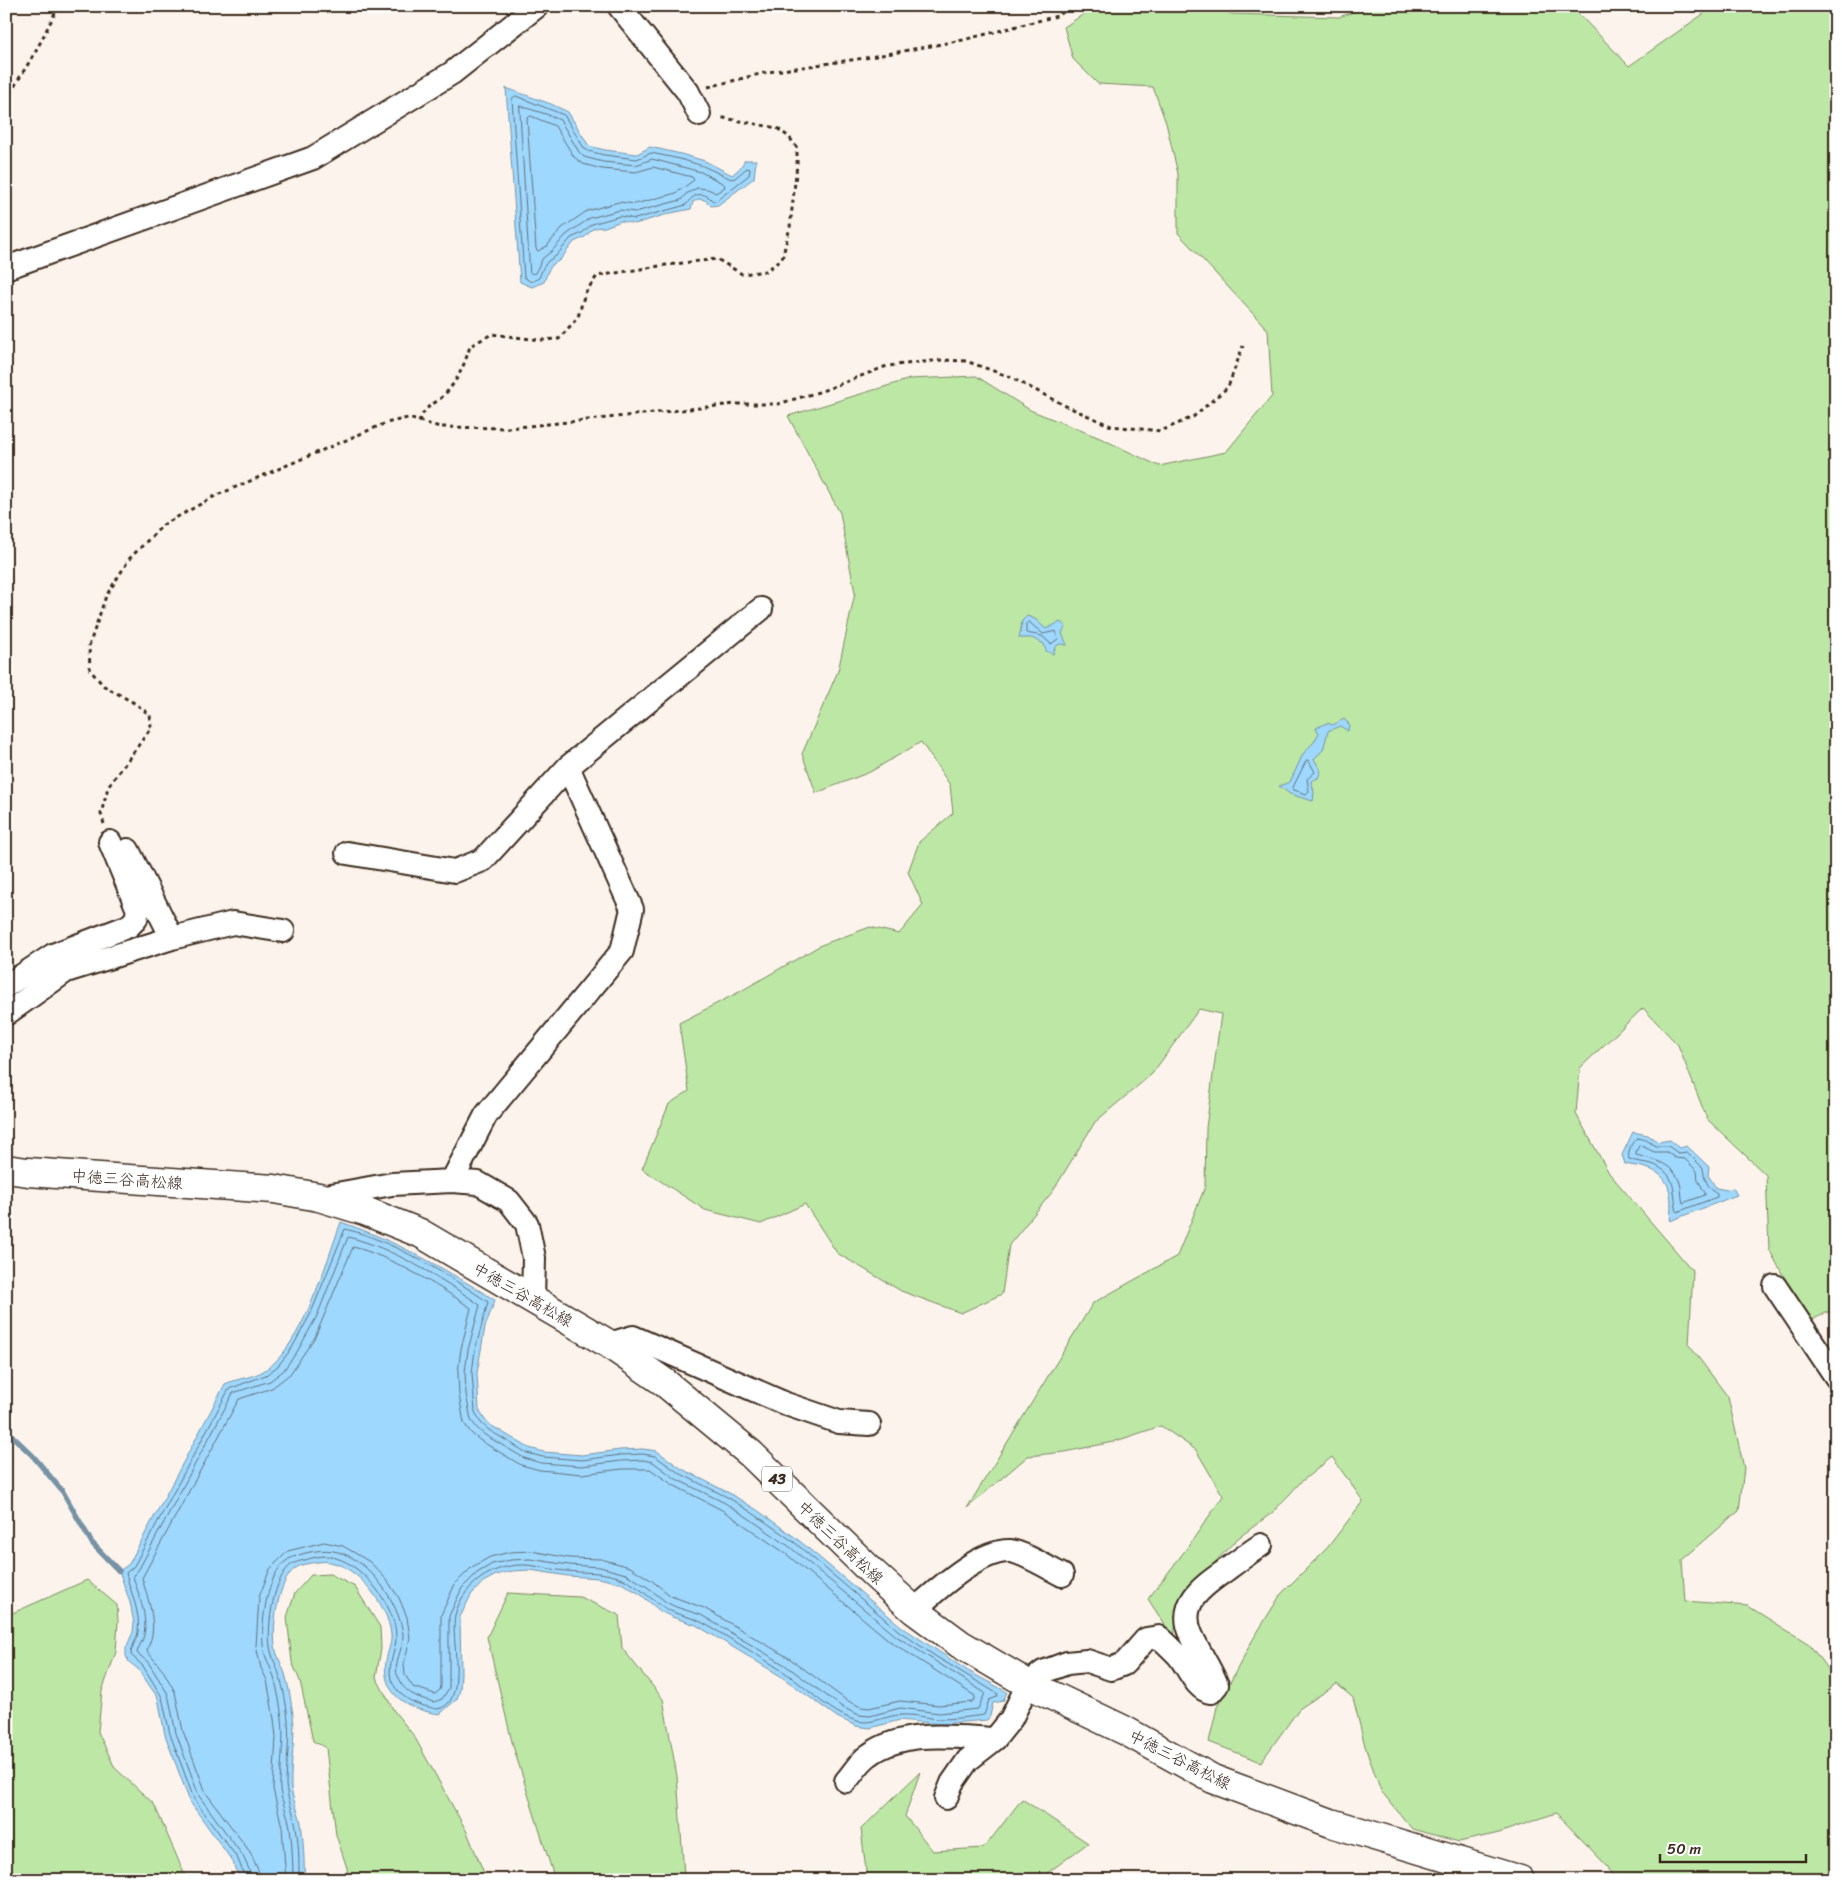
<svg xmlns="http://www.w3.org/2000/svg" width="1842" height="1886" font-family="Sriracha,'Klee One',sans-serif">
<rect width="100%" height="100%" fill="#fcf4ec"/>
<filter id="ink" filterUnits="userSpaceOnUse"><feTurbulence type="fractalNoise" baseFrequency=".02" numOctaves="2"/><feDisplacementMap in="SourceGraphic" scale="10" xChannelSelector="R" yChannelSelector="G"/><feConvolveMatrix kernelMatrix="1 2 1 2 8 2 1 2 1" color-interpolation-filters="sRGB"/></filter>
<g filter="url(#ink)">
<path fill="#bce7a5" stroke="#7c8862" d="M1096,6H1208L1232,14L1339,17L1370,6H1571L1629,66L1709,10L1703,6H1836V1308L1808,1322L1769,1249L1766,1175L1707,1119L1678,1045L1643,1008L1580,1068L1576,1114L1609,1173L1693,1271L1689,1345L1728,1397L1744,1468L1739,1511L1682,1560L1685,1601L1748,1606L1809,1644L1836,1681V1880H1614L1608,1867L1556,1813L1499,1833L1459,1842L1412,1829L1381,1791L1365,1746L1353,1698L1337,1684L1299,1709L1261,1762L1209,1742L1217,1707L1252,1641L1281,1594L1328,1547L1363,1501L1332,1457L1301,1482L1273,1512L1237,1539L1178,1601L1174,1639L1148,1599L1187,1548L1223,1496L1196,1450L1161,1426L1113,1442L1065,1452L1028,1456L967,1508L1093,1303L1177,1256L1205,1187L1206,1128L1221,1014L1199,1009L1152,1074L1095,1122L1053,1191L1009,1245L1002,1294L961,1313L901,1291L837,1253L805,1204L761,1224L705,1210L642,1169L669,1104L689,1091L679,1023L741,991L821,945L870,927L899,934L923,905L908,872L919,842L953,813L950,785L921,742L870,772L816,793L802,754L838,671L855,593L840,513L788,416L910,379L976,376L1030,410L1100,438L1159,466L1226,452L1272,396L1268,330L1178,233V174L1166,123L1153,87L1098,84L1073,59L1064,27Z
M330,1574L355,1587L380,1627L381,1649L376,1677L394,1711L414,1736L467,1832L487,1880H348L347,1868L336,1835L326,1748L313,1741L300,1681L292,1662L287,1617L295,1593L311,1575Z
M87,1580L117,1605L118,1622L116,1652L102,1691L98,1732L115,1768L154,1804L187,1880H6V1616Z
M508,1593L580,1597L619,1615L622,1648L663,1699L677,1776L684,1875L687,1880H555L513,1746L487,1637Z
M920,1772L905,1816L933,1851L984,1848L1022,1799L1088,1843L1038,1880H867L861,1829Z"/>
<path fill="#9ed8fe" stroke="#7692a4" d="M506,88L551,104L568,112L589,146L605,150L637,154L650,147L681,154L705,161L732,175L740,168L745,160H756L754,178L718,205L711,206L705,200L699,199L693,202L691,209L671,213L635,224L621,221L605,227L594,228L585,237L574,242L560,260L552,265L548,271L544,282L532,287L520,282Z
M1027,616L1035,619L1046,629L1060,622L1066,626L1062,633L1067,645L1059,644L1055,648L1053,654L1046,651L1044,644L1032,638H1019L1022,621Z
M1344,719L1349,724L1348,731L1340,726L1328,731L1323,750L1314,759L1321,771L1318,778L1311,781L1314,792L1313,801L1290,794L1279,786L1290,782L1303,754L1314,742L1319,733L1316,728L1327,723L1333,725Z
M1633,1132L1648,1135L1658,1142L1670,1140L1680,1148L1687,1146L1709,1167L1708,1175L1716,1188L1727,1190L1733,1188L1737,1195L1670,1221C1672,1200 1673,1177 1649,1169C1641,1166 1633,1166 1625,1164L1622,1155Z
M341,1222C399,1242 443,1268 495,1300L485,1327L477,1373L479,1410L485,1420L492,1426L529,1448L544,1452L582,1455L620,1450L643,1449L657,1451L682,1469L731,1494L757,1510L796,1538L902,1627L968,1671L1007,1692L1003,1701L993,1703L990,1716L987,1720L939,1724L900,1720L870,1728L856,1726L837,1717L779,1675L696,1625L672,1617L660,1611L640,1594L621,1583L598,1578L568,1576L530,1570L512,1571L496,1575L483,1582L471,1595L460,1617L461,1674L460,1690L457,1699L440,1714C410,1710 381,1696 386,1661C387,1653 392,1643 391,1635C389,1604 351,1556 318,1562C311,1563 301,1564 296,1568C278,1579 272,1627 275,1645C276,1656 282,1664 285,1674C289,1686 291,1702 293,1715C296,1739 290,1762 291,1787C292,1799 299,1811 301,1823C303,1835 305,1868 304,1880H242L235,1869L233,1862L190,1802L165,1735L158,1698L138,1669L129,1662L126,1656V1648L133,1632L134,1623L130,1602L119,1571L129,1564L225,1384C238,1378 253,1378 265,1370C302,1347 326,1263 341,1222Z"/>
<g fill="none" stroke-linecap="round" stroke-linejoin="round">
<path stroke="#637078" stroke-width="1" d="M516,96L564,115L584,148L588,151L604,155L637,159L651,153L680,159L703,166L731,179L735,178L747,168L750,169L749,175L716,201H713C703,190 693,194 686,205L635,219L620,216L592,224L582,233L571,238L556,256L548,261L543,268L539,278L531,282L524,277L512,99Z
M520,106L546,114L560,120L579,152L584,157L603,162L636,165L652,159L701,172L724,184L725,187L716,193L708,189L697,188L686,194L681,200L635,212L620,210L590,218L566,235L552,251L543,258L535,273L532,274L530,272Z
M531,116L555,126L574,157L583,164L602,169L636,172L653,167L692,177L694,180L676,193L635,204L619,202L587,211L562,228L547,246L538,251L536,249L527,119Z
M1029,622L1043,634L1056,631L1058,639L1051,644L1042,636L1026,633V624Z
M1307,760L1309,761L1315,772L1307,779L1309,791L1306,794L1294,790L1293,788Z
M1637,1138L1646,1140L1656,1146H1668L1678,1153L1687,1152L1703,1168C1704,1178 1708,1189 1717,1194V1197L1677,1212C1672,1190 1678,1174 1652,1164C1644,1162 1636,1162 1629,1159C1627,1152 1632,1141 1637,1138Z
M1640,1145L1654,1152H1667L1675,1158L1685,1159L1697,1171L1698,1180L1705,1193V1195L1683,1203C1681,1197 1682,1189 1680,1183C1673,1163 1655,1160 1636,1155V1152Z
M246,1880L238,1859L194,1799L170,1734L162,1697L143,1666L131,1655C131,1646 137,1640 138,1632C141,1612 130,1592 126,1573L134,1566L229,1389L266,1375L278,1366L292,1348L311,1313L345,1229C392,1240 448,1275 488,1302L475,1350L472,1373L475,1412L481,1423L489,1430L527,1453L543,1457L582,1460L621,1455L643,1454L655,1456L679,1473L729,1498L754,1514L794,1542L899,1631L935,1656L998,1694L997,1697L989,1700L984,1715C969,1717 954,1719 939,1719C927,1718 913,1714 901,1715C886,1715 873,1725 857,1721C827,1712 804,1684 778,1668C752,1652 727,1636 701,1622C689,1616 676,1615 665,1608C650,1599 639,1586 623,1579C605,1571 585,1573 566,1571C556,1570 545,1568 535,1566C501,1560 464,1580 455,1615C450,1635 469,1706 437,1709C435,1709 426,1706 424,1706C410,1702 396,1694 391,1679C387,1664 397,1649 396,1635C395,1606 364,1566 336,1558C326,1554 315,1557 305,1560C303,1560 294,1563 292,1564C273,1577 267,1626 270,1647C272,1658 277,1667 280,1677C284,1691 287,1707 288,1721C290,1743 286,1764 286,1785C287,1798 293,1810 295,1822C299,1840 299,1861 299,1880
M252,1880L251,1874L243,1856L199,1796L176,1733L168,1694L148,1662L137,1653C138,1647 143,1641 144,1635C148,1615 138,1594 133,1576L139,1569L233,1393L270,1381L283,1371L297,1352L317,1316L348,1237C391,1247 444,1280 480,1305L468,1350L465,1372L466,1394L471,1420L477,1428L485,1435L524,1458L541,1463L582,1466L621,1461L643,1460L653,1462L676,1479L725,1503L750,1519L790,1547L896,1636L985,1693L978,1709L939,1713L900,1708L870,1716L859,1715L842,1707L785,1665L701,1615L676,1607L666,1602L646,1586L626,1574L600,1567L569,1565L530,1559L511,1560L492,1564L477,1573L462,1588L449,1616V1688L442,1699L434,1702C419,1698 405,1694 398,1678C392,1664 404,1649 403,1634C399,1603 370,1560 338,1552C323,1548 307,1552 293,1557C267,1566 261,1622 263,1645C264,1657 271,1667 274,1678C278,1690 280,1705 282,1718C284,1735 282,1751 281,1768C281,1775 279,1783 280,1790C282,1803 288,1814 290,1827C292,1844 293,1863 293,1880
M260,1880L259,1872L250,1852L206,1793L183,1731L175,1692L164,1672L147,1651C148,1646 151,1641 152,1635C155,1616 147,1597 142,1578L239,1399L272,1388L290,1374L315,1337L353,1247C388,1255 441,1287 471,1308L461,1349L458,1373L459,1395L464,1423L471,1433L481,1441L521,1465L540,1470L582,1474L622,1469H650L673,1485L722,1510L785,1553L891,1642L975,1696L973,1702L939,1705L900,1701L869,1708L861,1707L846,1700L789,1658L704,1608L671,1596L651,1580L630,1567L601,1559L569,1558L531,1551L510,1552L490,1557L472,1567L455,1584L441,1615V1686L440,1690L435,1694L413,1687L405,1675L404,1664L410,1638L407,1617L399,1598L387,1580L370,1562L343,1546L324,1542L288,1551L270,1569L259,1597L256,1646L261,1668L267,1680L274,1719L276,1737L273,1789L282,1827L286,1880"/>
<path stroke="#7692a4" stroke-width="5.5" d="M6,1430L33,1456L63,1492L92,1543L119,1571"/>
<g stroke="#3b2a1e" stroke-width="26">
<path id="minor" d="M619,6L688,92L699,114
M6,268L313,158L452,73L537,6
M128,850L172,938
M347,853L455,871L483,860L568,767L761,609
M6,986L53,955L129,926L136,919L138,910L110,842
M6,1014L66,971L172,938L233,923L283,931
M452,1181L486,1115L622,951L632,909L568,767
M320,1197L392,1184L452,1181L478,1183L509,1201L527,1224L534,1258L533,1300
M1775,1286L1836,1377
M609,1344L633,1337L786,1404L839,1422L869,1424
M914,1610C937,1590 979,1550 1010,1551C1022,1552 1050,1569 1062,1575
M846,1781C853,1773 860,1761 869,1755C904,1729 954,1737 995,1739
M946,1798L952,1783L968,1760L995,1739L1011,1719L1028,1684L1043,1672L1067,1663L1087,1661L1111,1669L1124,1664L1146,1639L1159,1637C1165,1642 1171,1648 1177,1654C1187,1664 1195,1690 1211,1692L1217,1685C1210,1667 1198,1651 1191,1634C1177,1602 1205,1585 1226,1570C1238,1561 1249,1553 1261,1545"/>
</g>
<g stroke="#3b2a1e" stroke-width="31">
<path id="major" d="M6,1169L28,1172L274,1189L319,1197L365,1211L420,1233L609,1344L664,1382L751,1454L874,1574L914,1610L960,1644L1028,1684L1124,1730L1213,1779L1331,1823L1520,1880"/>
</g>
<path stroke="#3b2a1e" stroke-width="3" stroke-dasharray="4 4" stroke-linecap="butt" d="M708,87L768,72L865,58L963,40L1057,16L1073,6
M6,100L36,51L58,7
M419,422C426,403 433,407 445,394C458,380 465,364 470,346L492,334L539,340L559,339L578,317L585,293L597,276L666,265L717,259L742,274L766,271L782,259L790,227L797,164V148L789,137L777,128L719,117
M104,824L101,814L108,787L151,728L150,715L136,704L104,686L90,670L89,646L106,596L130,558L163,525L215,496L386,423L408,418L440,427L508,428L598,419L735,404H778L822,391L887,366L942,360L966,361L1010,377L1066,406L1111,426L1161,431L1193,417L1228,387L1243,346"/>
<use href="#minor" stroke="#fff" stroke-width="22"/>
<use href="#major" stroke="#fff" stroke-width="28"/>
</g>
</g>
<g text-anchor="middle" stroke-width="4.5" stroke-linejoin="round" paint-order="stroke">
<rect fill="#fff" stroke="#766a62" stroke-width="1" x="762" y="1466.5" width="30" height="25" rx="4"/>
<g font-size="15" font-weight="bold" fill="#3b2a1e">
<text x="777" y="1484">43</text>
</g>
<g font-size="16" fill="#3b2a1e" stroke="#fff">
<text transform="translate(127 1179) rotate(4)" y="6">中徳三谷高松線</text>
<text transform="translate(523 1294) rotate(30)" y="6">中徳三谷高松線</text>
<text transform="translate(841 1542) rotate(44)" y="6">中徳三谷高松線</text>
<text transform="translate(1180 1759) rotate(27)" y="6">中徳三谷高松線</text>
</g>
</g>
<rect width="1842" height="1886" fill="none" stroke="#fff" stroke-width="25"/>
<rect x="12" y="12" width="1817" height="1861" fill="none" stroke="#3b2a1e" stroke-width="2" filter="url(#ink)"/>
<path d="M1660 1854v8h146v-8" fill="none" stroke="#3b2a1e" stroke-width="2.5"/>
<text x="1667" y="1854" font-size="15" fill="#3b2a1e" stroke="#ffffff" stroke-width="4" paint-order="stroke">50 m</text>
</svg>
